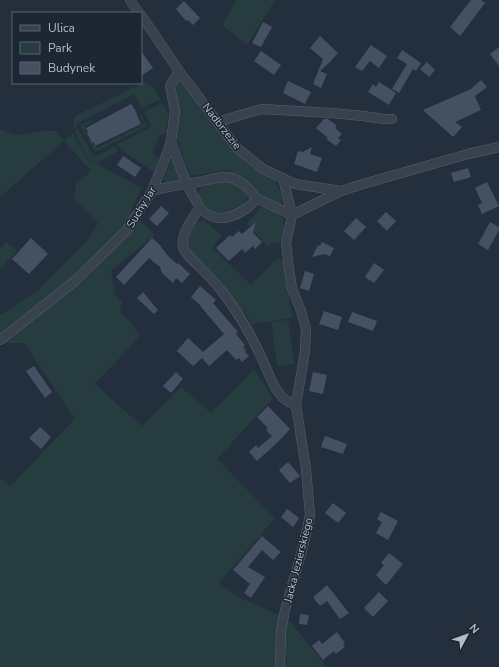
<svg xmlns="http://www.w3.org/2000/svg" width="499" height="667" font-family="'Nunito Sans',sans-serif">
<rect width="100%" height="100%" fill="#242f3e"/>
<path fill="#263c3f" d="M236,0H275L247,45L222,25Z
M180,79C190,92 200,105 210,119C227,142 246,170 275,179L282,196V202L279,205L263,197L245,182L229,170L190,176L177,139L179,111L175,84Z
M143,83H146L154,87L160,99L142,108L134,94L76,124L77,127L73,129L75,116Z
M162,103L169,115L166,127L168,132L159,135L153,153L159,159L154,172L121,150L118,144L151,127L144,112Z
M139,114H141L147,126L95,152L80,125L91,120L93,122L85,126C86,135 90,142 97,148L144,124Z
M78,129L94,157L116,146L118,151L97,163L88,159L74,131Z
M0,130L18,135L43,131H56L64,141L73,133L87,159L142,188L130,213L141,221L155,235L111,271L115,294L122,302L120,312L131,323L140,336L95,384L142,426L181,387L211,413L254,369L273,398L217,459L275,518L219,583L240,598L287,618L327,667H285L287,660L284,650L276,667H0V478L10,486L75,419L24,343H0V315L38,291L49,279L89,239L98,223L74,199L76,184L91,171L64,141L0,197Z
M173,158L181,181L166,184L163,180Z
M222,180C234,182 242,186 248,196C243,216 215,218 203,203C201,201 200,197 198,194C204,182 210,183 222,180Z
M263,205L283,218C284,227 287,247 272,243L268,247L247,223Z
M199,221H205L222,236L212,247L251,285L275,260L280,259L285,263L289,280L286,281L293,318L252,324L244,311L240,312L188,250L186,238L193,223Z
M6,242L17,250L1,269L0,268V249Z
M288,320L294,364L277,366L271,322Z"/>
<path fill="#455162" d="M471,0H481L485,3L460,36L450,27Z
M184,1L200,18L193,25L188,20L186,21L176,9Z
M263,22L272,27L261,47L252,43Z
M320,36L338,53L330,62L320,71L327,74L321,88L313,84L323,59L310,48Z
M371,45L387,56L379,68L370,61L362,71L355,67Z
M499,47V66L490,54Z
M402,50L421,63L416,71L413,69L399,93L392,89L407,64L397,58Z
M141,51L153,68L141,76Z
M261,51L281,65L274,75L254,61Z
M427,62L435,70L429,77L420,69Z
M481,80L487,87L475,96L481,110L455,122L462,127L453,137L423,110L471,89Z
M288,81L311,92L305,104L283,93Z
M379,82L396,93L389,105L368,92L373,84L376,87Z
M131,104L135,110L141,124L95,146L94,142L92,143L87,133L88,132L86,128Z
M324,119H328L337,126L335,128L342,134L338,138L341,140L336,146L326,139L328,138L316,128Z
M312,147L310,154L322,158L317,172L294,164L298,151L303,152Z
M123,156L141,168L135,177L117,165Z
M468,168L471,177L454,182L451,173Z
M487,182L499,206L482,214L478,205L482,203L475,188Z
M161,206L169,213L157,226L149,219Z
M386,212L396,221L387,231L377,221Z
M356,218L366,227L354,240L344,231Z
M256,222L253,233L262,242L255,249L253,246L245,253L242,249L229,261L216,248L230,235L232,237L239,231L242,234Z
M490,222L499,227V230L488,250L478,244Z
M31,238L48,254L29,274L12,259Z
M152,238L161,246V247L169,257L177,264L178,263L190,274L182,283L176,278L173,283L162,273L160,267L149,258L124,285L116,277Z
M322,242L334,248L330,256L324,254L312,257L318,245L320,246Z
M374,263L384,270L374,283L365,277Z
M305,271L314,274L309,291L300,288Z
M200,286L216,300L213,303L238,332L236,334L245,345L243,347L246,351L245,352L249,356L242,362L239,358L236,360L227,350L209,366L202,358L193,366L177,351L188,338L203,352L224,334L201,307V306L191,297Z
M143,292L158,310L154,314L137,298Z
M324,311L342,317L338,330L319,324Z
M352,312L377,321L373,331L348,322Z
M34,366L52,392L45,398L26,371Z
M176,372L183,379L171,393L163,386Z
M313,372L327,375L323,394L309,391Z
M268,406L290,429L278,442L257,461L249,452L256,445L258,448L272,436L266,430L268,428L257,417Z
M40,427L51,437L41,449L29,438Z
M325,436L347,444L343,454L321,447Z
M288,462L300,476L290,483L279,470Z
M333,503L346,513L338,523L325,513Z
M287,509L299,518L293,527L281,517Z
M381,512L398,521L388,540L376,533L382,522L377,519Z
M262,536L281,552L273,560L262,550L248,567L265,577L251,598L244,593L250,584L233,570Z
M389,553L403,564L386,585L376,575L384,565L381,563Z
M327,585L349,613L340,619L327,601L322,605H319L313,597Z
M379,592L388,601L373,617L364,608Z
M300,614L309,615L307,625L299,624Z
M337,632L345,643L343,644L345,647L336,654L334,651L323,660L312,646L319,640L322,644Z"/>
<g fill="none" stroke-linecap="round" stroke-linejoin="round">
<g stroke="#565f6c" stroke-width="10">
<path id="street" d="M130,0L139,13
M141,15L179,71L237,148L263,169L295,184L341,191L363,184L468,154L499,147
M218,122L237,116L262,109L332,113L363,116L384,119H392
M171,142C178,161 184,181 195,199C197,202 198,206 201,209C210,218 221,220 232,216C241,213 252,206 256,198L292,215L341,191
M152,191C168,186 183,185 198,182C209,180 221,175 232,178C243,182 249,189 256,198
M200,208C193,217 180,235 183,247C184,249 185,252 186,253C197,265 210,276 220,289C238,311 252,336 264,363C271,379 277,400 296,405
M0,340L75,281L127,230L152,191L165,159L171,142L175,111L170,86L179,71
M280,667L281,631L285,610L303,547L310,515L306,469L296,405L305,351L306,329L301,311L292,288L289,269L286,243L292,215L283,178"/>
</g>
<use href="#street" stroke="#38414e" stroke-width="9"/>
</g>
<g text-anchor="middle" stroke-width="3" stroke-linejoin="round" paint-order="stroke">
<g font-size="11" fill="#b4bcc9" stroke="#1d2633">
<text transform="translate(222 126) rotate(52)" y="4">Nadbrzezie</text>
<text transform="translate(141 207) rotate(-59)" y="4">Suchy Jar</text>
<text transform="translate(298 560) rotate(-76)" y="4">Jacka Jezierskiego</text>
</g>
</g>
<rect x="12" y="12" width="130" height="72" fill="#1d2633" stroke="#59626f"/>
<rect x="20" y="25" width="20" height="6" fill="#38414e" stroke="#59626f"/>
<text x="48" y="32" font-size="12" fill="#b4bcc9">Ulica</text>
<rect x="20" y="42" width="20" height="12" fill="#263c3f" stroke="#59626f"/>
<text x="48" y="52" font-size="12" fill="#b4bcc9">Park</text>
<rect x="20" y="62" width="20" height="12" fill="#455162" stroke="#59626f"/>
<text x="48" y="72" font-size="12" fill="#b4bcc9">Budynek</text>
<g transform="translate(467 635) rotate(49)" stroke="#1d2633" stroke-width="3" paint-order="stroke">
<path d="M0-3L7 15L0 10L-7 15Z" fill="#b4bcc9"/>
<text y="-6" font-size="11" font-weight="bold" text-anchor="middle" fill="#b4bcc9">N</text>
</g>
</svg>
